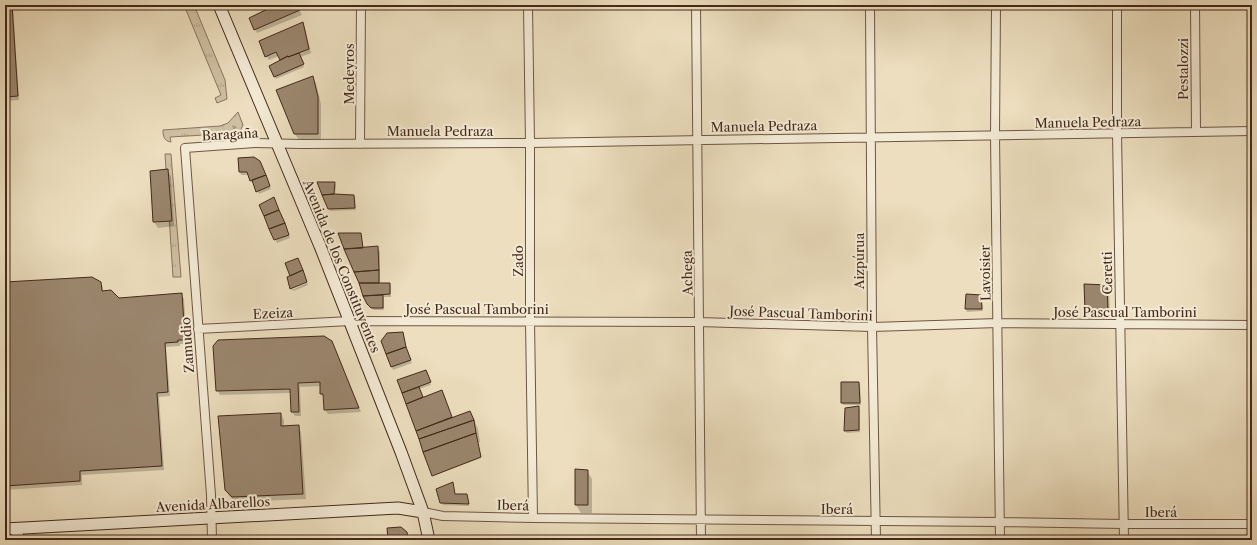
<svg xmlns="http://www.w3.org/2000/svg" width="1257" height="545" font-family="'Libre Caslon Text',serif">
<defs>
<pattern id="grass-tufts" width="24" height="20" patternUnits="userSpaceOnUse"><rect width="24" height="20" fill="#cfbfa2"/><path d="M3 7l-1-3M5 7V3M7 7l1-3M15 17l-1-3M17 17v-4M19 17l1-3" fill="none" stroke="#b3a48b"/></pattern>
</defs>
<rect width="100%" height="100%" fill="#ecdebe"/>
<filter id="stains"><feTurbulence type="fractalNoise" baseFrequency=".005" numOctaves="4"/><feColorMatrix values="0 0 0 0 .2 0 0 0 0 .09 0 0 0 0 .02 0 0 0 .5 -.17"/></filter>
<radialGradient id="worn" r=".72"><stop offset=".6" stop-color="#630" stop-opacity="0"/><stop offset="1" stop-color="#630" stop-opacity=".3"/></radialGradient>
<path fill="url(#grass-tufts)" stroke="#8a745e" d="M184,5H194L225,80L227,99L217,103L215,98L221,95Z
M238,112L243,125L239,133L170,137L171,142C164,141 163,136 163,130L220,126L228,123Z
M165,154H171L181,277H173Z"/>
<path fill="#0003" d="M5,5H13L19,100L5,101Z
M244,5H257L247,9Z
M278,5H293L300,11L302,15L257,33L255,29Z
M303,24L305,28L311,53L301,57L304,67L276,79L270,66L281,60L279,56L269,60L266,56Z
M312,77L316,83L321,104V139L299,140L295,134Z
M232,125L237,127L234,131Z
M239,159L262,165L271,189L259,194L254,182L252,183L249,175H241L240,172Z
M167,171L171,176L174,226L158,228L154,222Z
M334,183L336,185L335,195L354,196L355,198L356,210L330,211L329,208Z
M275,201L290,238L277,243L261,205Z
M361,234L362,237L363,249L378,248L380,252V284H389L391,286V297H384V310H374L370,306L345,249Z
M100,282L103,287V292L119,299L181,294L184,299L187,344H180V346L166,347L170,396L159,397L164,470L82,475V485L5,490V283Z
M307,283L308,285L293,291L292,290Z
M1085,285L1106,286L1109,290L1110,315L1088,314L1086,310Z
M967,295L981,296L982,298L983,311L967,312L966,309Z
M402,333L407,351L412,363L393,370L382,341Z
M334,347L361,412L328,414L325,410V398L321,394V386L300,387L301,416H295L292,412L291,393L220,395L217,390Z
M427,373L431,385L419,389L423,398L444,396L452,418L470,412L478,429L480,442L477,443L481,458L433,476L398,381Z
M858,383L860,385L861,405H843L842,402Z
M858,407L860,410V432L847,433L845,430Z
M281,414L284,420V427L298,426L301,432L306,499L236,502L229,496L226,489Z
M587,471L592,479V513H581L576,505Z
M452,483L455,495H467L468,498L469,506L443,505L441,502Z
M388,529L406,532L409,540H389Z"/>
<path fill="#9b876f" stroke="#442919" d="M5,5H12L18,96L5,97Z
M276,5H294L300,10L254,30L249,18Z
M303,22L309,49L288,57V56L280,60L276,52L265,57L259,41Z
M299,53L304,64L274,77L269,66L288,56V57Z
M313,76L318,97V134H294L276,90Z
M254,157L260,161L266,175L250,181L247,172H239L238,158Z
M168,169L172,221L153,222L150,171Z
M266,175L270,186L256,192L252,180Z
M317,182H335L334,194L322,195Z
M334,194L354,195L355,208L328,209L322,195Z
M274,197L279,210L264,216L259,205Z
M279,210L285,223L269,229L264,216Z
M285,223L289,235L274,240L269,229Z
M338,233H361L363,248L344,249Z
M378,246L379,270L354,272L344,249Z
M298,258L303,270L290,276L285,263Z
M303,270L307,282L290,289L287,277Z
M379,270V283H359L354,272Z
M92,277L101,282L102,291L111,290L119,298L182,293L185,340H178V342L165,343L168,392L157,393L162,466L80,471V481L5,486V282Z
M359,283H390V294L363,296Z
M1084,284L1107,285L1108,311L1085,310Z
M966,294L981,295L982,309H965Z
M383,295V308H371L367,304L363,296Z
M403,332L406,347L386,354L381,341L387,333Z
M324,336L332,341L359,408L324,410L323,394H320V382L298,383L299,412H291L290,389L216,391L213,346L218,340Z
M406,347L411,360L391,367L386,354Z
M426,370L431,382L402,393L397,380Z
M841,382H859L860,403H841Z
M419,387L423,397L406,404L402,393Z
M442,390L452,417L416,431L406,404Z
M859,406V430L844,431L845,408Z
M470,411L474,420L419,439L416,431Z
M281,413V426L299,425L303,494L232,497L225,490L218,416Z
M474,420L476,433L423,452L419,439Z
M476,433L481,457L432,476L423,452Z
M575,469L588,470V505H575Z
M453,482L455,494H467L469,504L440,503L436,489Z
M401,527L407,532L408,538L388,540L387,528Z
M967,536L981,538L983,540H967Z
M1084,538H1105V540H1084Z"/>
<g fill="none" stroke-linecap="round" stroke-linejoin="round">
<g stroke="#6e5642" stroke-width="10">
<path id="street" d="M528,5L530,143V321L533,518
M696,5L701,540
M870,5L872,327L876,540
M996,5L995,135L1000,540
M1117,5V133L1124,540
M1195,5L1196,132
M360,144L361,5
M198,329L350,321L699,322L872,327L998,323L1252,325
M423,512L443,516L533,518L1000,522L1124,524H1252
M212,540L211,495L185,148L255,143L302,144L530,143L1252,131"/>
</g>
<g stroke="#442919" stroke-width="13">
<path id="secondary" d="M219,5L320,246L401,452L423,512L429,540
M5,529L398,508L423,512
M17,529L18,540"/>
</g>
<use href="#street" stroke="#f3ead5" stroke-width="8"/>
<use href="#secondary" stroke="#f3ead5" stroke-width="11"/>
</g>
<g text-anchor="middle" stroke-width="4" stroke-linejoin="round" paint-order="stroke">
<g font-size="13" fill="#442919" stroke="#f3ead5">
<text transform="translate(1183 69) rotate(-90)" y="5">Pestalozzi</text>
<text transform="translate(349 74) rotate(-90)" y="5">Medeyros</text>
<text transform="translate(1088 122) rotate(-1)" y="5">Manuela Pedraza</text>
<text transform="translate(764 126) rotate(-1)" y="5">Manuela Pedraza</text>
<text x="440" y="136">Manuela Pedraza</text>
<text transform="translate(230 134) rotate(-3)" y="5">Baragaña</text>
<text transform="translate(518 261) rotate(-90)" y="5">Zado</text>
<text transform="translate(859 261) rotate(-90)" y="5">Aizpúrua</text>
<text transform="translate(342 266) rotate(68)" y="5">Avenida de los Constituyentes</text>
<text transform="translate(687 273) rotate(-91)" y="5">Achega</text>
<text transform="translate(985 273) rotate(-91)" y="5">Lavoisier</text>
<text transform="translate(1107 273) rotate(-91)" y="5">Ceretti</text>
<text x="477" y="314">José Pascual Tamborini</text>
<text x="1125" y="317">José Pascual Tamborini</text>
<text transform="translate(273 313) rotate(-3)" y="5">Ezeiza</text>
<text transform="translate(801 313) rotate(2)" y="5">José Pascual Tamborini</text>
<text transform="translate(187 345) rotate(-94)" y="5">Zamudio</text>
<text transform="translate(213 504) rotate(-3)" y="5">Avenida Albarellos</text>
<text transform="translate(513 505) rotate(1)" y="5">Iberá</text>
<text x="837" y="514">Iberá</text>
<text x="1161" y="517">Iberá</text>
</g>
</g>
<rect width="1257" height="545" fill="none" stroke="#ecdebe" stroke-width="20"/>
<rect x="6" y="6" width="1245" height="533" fill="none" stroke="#442919" stroke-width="2"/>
<rect x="10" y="10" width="1237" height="525" fill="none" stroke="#442919"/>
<rect width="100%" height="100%" filter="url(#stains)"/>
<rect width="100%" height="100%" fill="url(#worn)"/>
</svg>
